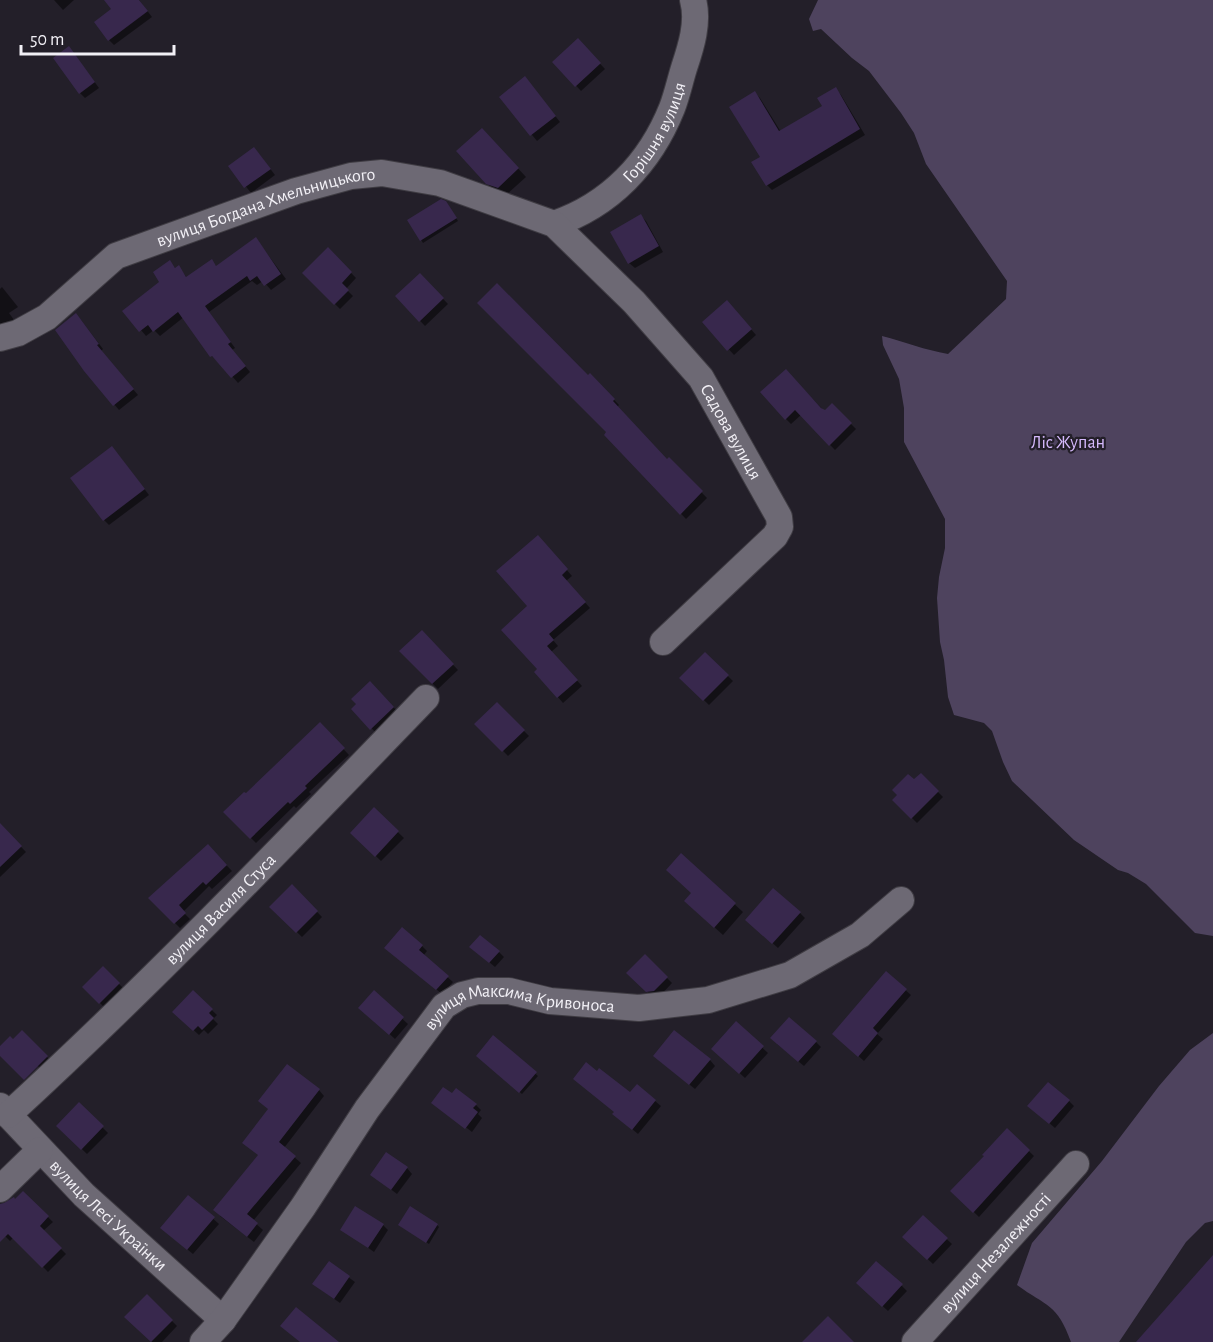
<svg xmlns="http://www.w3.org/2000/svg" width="1213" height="1342" font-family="'Alegreya Sans',sans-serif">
<rect width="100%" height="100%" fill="#231f29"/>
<path fill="#4e435e" d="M818,0H1213V936L1195,933L1146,884L1128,873L1118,870L1074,840L1012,781L1003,762L992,731L984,723L954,715L948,697L944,660L940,642L937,598L939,577L945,548V519L904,442V408L899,379L883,345L882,336C905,342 925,350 948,354L1006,299L1007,281L926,164L914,133L901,113L869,71L852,58L821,29L813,31L809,19Z
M1213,1033V1221L1205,1223L1186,1242L1119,1342H1071C1057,1303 1047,1307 1017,1285L1032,1243L1102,1161L1159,1086L1190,1050Z"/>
<path fill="#0007" d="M54,0H74L63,10Z
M106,0H139L152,17L114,45L109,40L113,10Z
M578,40L605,69L581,91L554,62Z
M74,54L99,88L85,98L80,93Z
M530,84L560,122L537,141L501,97Z
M835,89L841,95L865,135L772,190L767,185L762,157L755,93L760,98L781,132L824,106Z
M490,138L526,177L506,195L496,192L487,183Z
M259,154L275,175L251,193L230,166Z
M448,205L458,221L423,243L409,221Z
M641,216L646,221L663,252L635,268L629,263Z
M256,239L286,279L271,290L263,281L257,285L252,281L209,312L235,348L232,350L250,372L238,383L218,360L217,361L212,356L184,317L160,336L154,330L146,336L125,311L161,282L170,262L176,269L179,267L187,278L211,261L217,267Z
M328,249L356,278L346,289L353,296L340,309L304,273Z
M420,275L448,304L425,326L397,297Z
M2,287L18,307L9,313L17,324L0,330V289Z
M732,307L756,335L734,355L704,322Z
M81,320L103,349L101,351L138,395L119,410L85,370Z
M786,371L825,412L832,405L856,429L835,450L801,415L791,424L786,419Z
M595,380L619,405L617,407L667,461L669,459L707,498L686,519L606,435L609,433Z
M117,453L149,495L109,525L104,520Z
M543,542L572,576L566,581L590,608L553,640L558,646L551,652L582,686L563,703L536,672L539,670L529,606Z
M422,632L458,670L438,689L401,652Z
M705,654L733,681L709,705L681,678Z
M370,683L399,713L377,734L353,709Z
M497,704L529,736L508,756L477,724Z
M320,724L349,755L309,792L311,794L296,808L294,806L256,843L225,812L246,795Z
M921,775L943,797L917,823L894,800Z
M374,809L404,838L381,861L352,833Z
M0,825L26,852L0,877Z
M208,846L232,871L212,889L209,886L183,912L190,919L180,928L150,898Z
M681,855L743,912L723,935L694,909L692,893Z
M292,886L322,917L302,937L271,907Z
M800,913L805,918L778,948L752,925Z
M422,946L427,951L423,956L453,982L442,994L391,953Z
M477,952H499L504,957L495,967Z
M645,956L672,983L660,996L653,997L628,973Z
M103,968L124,989L105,1008L84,987Z
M886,973L911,995L877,1034L883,1039L864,1061L839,1039Z
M193,992L217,1015L213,1019L218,1024L208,1034L204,1030L199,1035L174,1012Z
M374,993L408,1024L395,1039L366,1013Z
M736,1023L768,1053L745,1078L713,1049Z
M22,1032L52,1062L43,1071L13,1041Z
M493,1037L538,1076L522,1094L478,1056Z
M816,1042L821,1047L804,1066L777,1044Z
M710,1060L715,1066L695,1089L660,1061Z
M637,1086L661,1106L638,1134L620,1119L630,1094Z
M319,1090L324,1096L284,1148L301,1163L253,1221L263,1230L254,1242L220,1216Z
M452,1095L476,1105L481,1110L478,1114L482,1118L472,1132L437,1105Z
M1069,1101L1074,1106L1055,1128L1035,1111Z
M80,1105L108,1133L87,1154L58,1126Z
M1007,1130L1034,1156L979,1217L952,1191L986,1156Z
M407,1168L412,1174L397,1194L372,1175Z
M23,1193L53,1222L43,1231L66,1254L48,1272L14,1237L10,1241L0,1231V1205L15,1201Z
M189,1197L219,1224L193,1254L167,1233Z
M923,1217L952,1244L933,1264L904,1237Z
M383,1225L388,1230L374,1252L342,1229Z
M437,1225L439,1227L429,1244L402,1227Z
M329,1263L355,1282L340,1303L320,1289Z
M902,1286L907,1291L888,1311L863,1288Z
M147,1296L177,1326L162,1342H152L126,1317Z"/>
<path fill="#38284d" d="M104,0H139L148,11L108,41L94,22L111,9Z
M578,38L601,63L575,87L552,62Z
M69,46L95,82L79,94L53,58Z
M525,76L556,116L530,136L499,97Z
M836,87L860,129L766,186L751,162L760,157L729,107L755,91L779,131L822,106L817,98Z
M482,128L519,168L498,188L486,184L456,151Z
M254,147L271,169L244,188L228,166Z
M441,199L446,201L457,218L420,241L407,220Z
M641,214L659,246L628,264L610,232Z
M256,237L281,274L264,286L257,276L250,281L247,276L205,306L231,342L228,344L246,366L231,378L212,356L210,357L178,312L153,332L148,325L139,332L122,311L159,282L153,272L170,260L175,268L179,265L186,277L212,259L216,266Z
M328,247L352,272L342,283L349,290L334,305L302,273Z
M420,273L444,298L419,322L395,296Z
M497,283L588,375L590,373L615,399L613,401L667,459L669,457L703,491L680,515L604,435L606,432L477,303Z
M727,300L752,329L727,351L702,322Z
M76,313L99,344L97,345L134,389L113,406L84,371L55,330Z
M786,369L821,408L825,410L832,403L852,423L829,446L795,410L785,420L760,392Z
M112,446L145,489L103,521L70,478Z
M538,535L568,569L562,575L586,602L549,634L554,640L547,646L578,680L557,698L534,672L537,669L501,630L527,606L496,571Z
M422,630L454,664L432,684L399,651Z
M705,652L729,675L703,701L679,678Z
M370,681L394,707L370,730L351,709L356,704L351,699Z
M497,702L525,730L502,752L474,724Z
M320,722L345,748L305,786L307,788L290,804L288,802L250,839L223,812L244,792L246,793Z
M921,773L939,791L911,819L892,800L897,795L892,790L908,774L914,779Z
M374,807L399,831L375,857L350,833Z
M0,823L22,846L0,867Z
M208,844L227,865L206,885L203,882L179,905L186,913L174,924L148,898Z
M681,853L736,903L714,928L684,901L691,893L666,870Z
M292,884L318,911L296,933L269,907Z
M773,888L801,912L772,944L745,920Z
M402,927L423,945L419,950L449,976L436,990L384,948Z
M480,935L500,951L489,963L469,947Z
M645,954L668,977L654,991L646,992L626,973Z
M103,966L120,983L99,1004L82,987Z
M886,971L907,989L873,1028L878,1033L858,1057L832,1034Z
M193,990L213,1009L209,1013L214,1018L202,1030L198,1026L193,1031L172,1012Z
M374,990L404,1017L389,1035L358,1008Z
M789,1017L817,1041L798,1062L770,1038Z
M736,1021L764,1046L739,1074L711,1049Z
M22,1030L48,1056L24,1080L0,1056V1046L10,1036L13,1039Z
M674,1030L711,1059L689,1085L653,1056Z
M493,1035L537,1072L519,1093L476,1056Z
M586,1062L597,1071L599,1068L630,1092L637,1084L656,1100L632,1130L612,1114L614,1112L573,1079Z
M287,1064L320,1089L279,1142L296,1156L247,1214L258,1223L247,1237L213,1210L258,1155L242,1143L268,1109L258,1101Z
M1048,1082L1070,1100L1049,1124L1027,1106Z
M443,1087L452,1093L456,1088L477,1104L473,1108L478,1112L465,1129L431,1103Z
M79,1102L104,1126L81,1150L56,1126Z
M1007,1128L1030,1150L973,1213L950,1191L984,1156L982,1155Z
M386,1152L408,1167L391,1190L370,1175Z
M23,1191L49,1216L40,1226L62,1248L42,1268L8,1234L0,1242V1204L4,1203L14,1197L15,1199Z
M188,1195L215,1217L187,1250L160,1228Z
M355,1206L384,1224L368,1248L340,1230Z
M410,1206L438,1224L426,1243L398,1225Z
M923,1215L948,1238L927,1260L902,1237Z
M1213,1255V1342H1136Z
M329,1261L350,1276L334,1299L312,1284Z
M876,1261L903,1284L882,1307L856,1283Z
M147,1294L173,1320L151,1342L124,1317Z
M296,1307L339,1342H300L280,1326Z
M828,1316L854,1342H802Z"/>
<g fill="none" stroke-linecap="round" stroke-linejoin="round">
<g stroke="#3f3c43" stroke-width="28">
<g id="minor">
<path id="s1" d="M554,224C610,205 650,163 672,108C677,95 680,81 684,68C691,47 699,22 693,0"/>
<path id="s2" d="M0,338L18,333L47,317L116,256L296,191L351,176L382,173L440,183L554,224L634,302L701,378L779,517L780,527L775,536L663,642"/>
<path id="s3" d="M0,1106L84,1195L223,1320"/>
<path id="s4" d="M8,1115C153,982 289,840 426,698"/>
<path d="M0,1189L40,1150"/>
<path id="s5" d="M203,1342L223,1320L303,1207L367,1109L444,1006L462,995L478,991H509L550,1001L639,1008L708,1000L790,975L860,935L901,900"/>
<path id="s6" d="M915,1342L1076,1164"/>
</g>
</g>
<use href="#minor" stroke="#6d6974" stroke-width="26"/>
</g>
<g text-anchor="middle" stroke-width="4.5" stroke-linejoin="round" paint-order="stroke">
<g font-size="18" fill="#f2f0f6" stroke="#231f29">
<text dy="6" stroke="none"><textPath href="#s1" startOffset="141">Горішня вулиця</textPath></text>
<text dy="6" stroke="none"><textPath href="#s2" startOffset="302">вулиця Богдана Хмельницького</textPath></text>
<text dy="6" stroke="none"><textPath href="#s2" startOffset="878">Садова вулиця</textPath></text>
<text dy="6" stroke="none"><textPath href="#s4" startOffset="296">вулиця Василя Стуса</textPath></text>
<text dy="6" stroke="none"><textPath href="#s5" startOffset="488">вулиця Максима Кривоноса</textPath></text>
<text dy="6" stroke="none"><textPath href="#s3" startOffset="154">вулиця Лесі Українки</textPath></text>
<text dy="6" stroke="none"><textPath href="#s6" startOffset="120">вулиця Незалежності</textPath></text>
</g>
<g font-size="18" fill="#d6bafd" stroke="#231f29">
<text x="1068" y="448">Ліс Жупан</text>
</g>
</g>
<path d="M21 45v9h153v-9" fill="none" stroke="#f2f0f6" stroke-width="3"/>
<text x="30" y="45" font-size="18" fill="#f2f0f6" stroke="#231f29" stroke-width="4.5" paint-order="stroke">50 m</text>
</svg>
